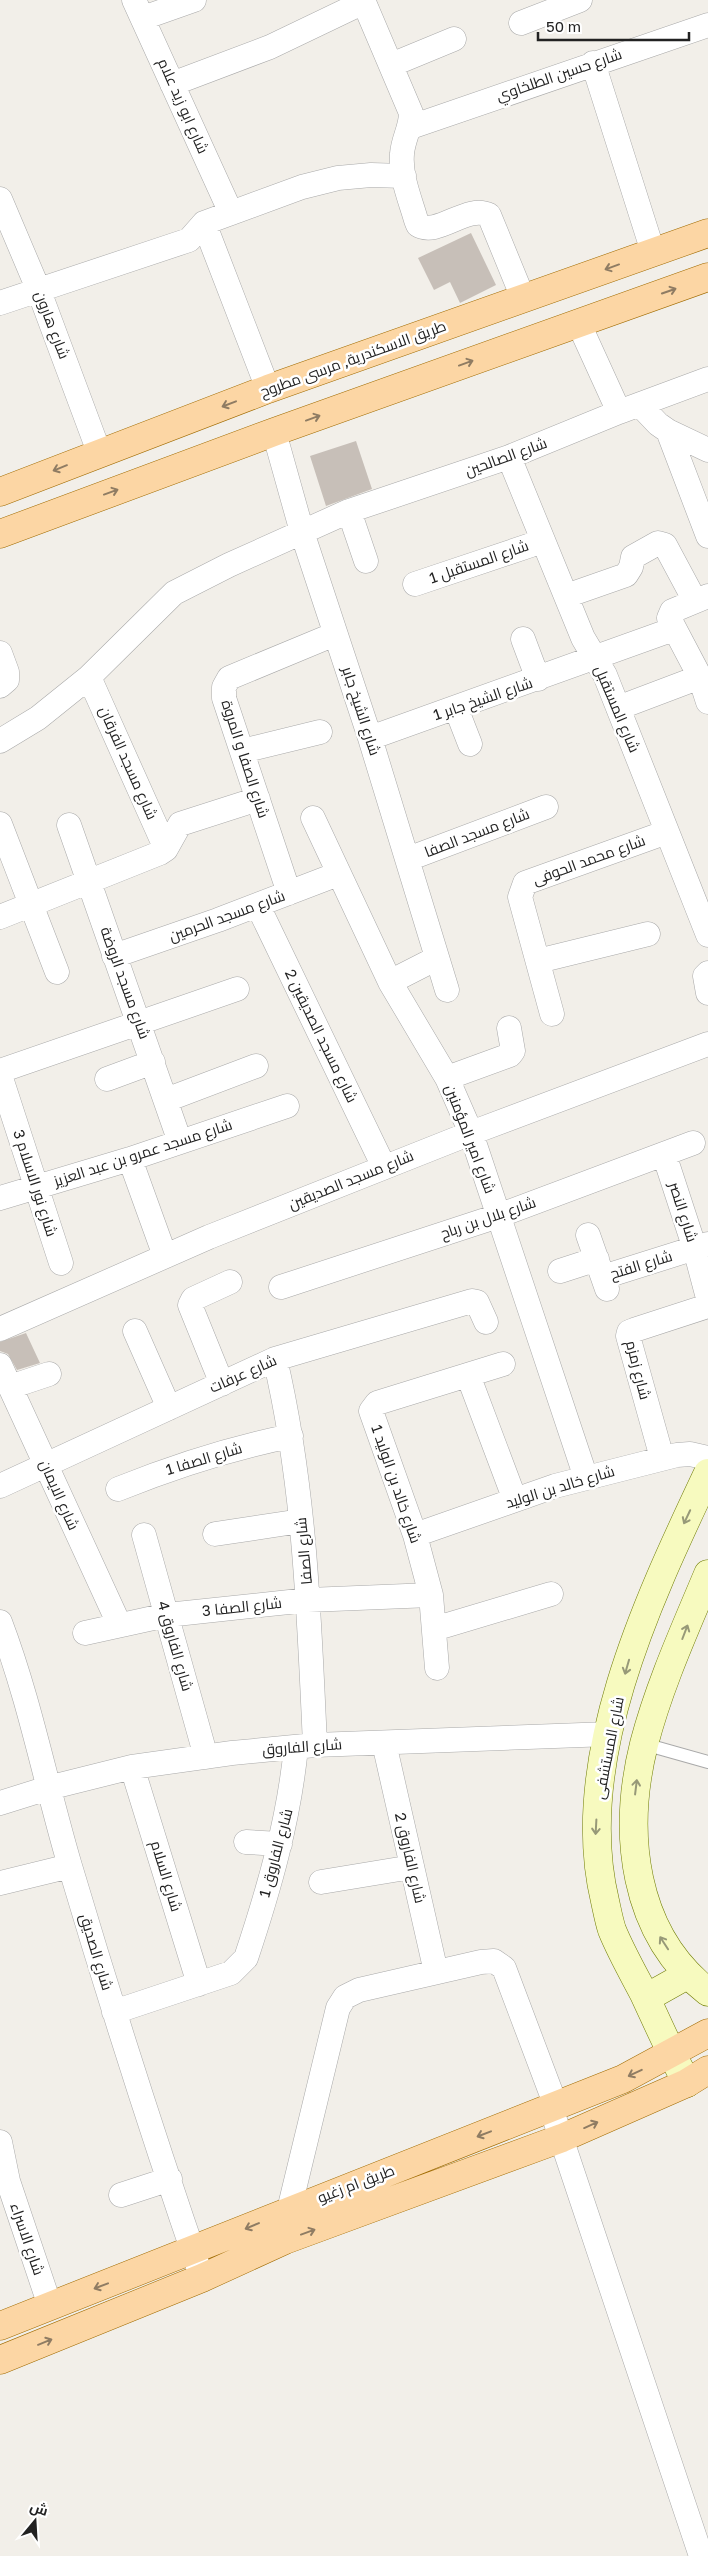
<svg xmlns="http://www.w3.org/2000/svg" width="708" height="2556" font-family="'Golos Text',Cairo,sans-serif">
<rect width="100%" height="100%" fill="#f2efe9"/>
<path fill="#c7bfb8" d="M471,233L496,285L460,303L450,282L434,290L418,258Z
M356,441L372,489L326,506L310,456Z
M26,1333L40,1363L17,1370L8,1354L0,1351V1342Z"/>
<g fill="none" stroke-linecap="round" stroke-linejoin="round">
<g stroke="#a9a9a9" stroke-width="14">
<path id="lane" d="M644,1744L708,1762"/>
</g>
<g stroke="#a9a9a9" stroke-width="25">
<path id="street" d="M134,0L231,213
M363,0L411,113C411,128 403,139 402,154C400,176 410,199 416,220L418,225C438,237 467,204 489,215L523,298
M143,18L194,0
M521,23L580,0
M593,63L653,252
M391,65L454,39
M172,84L270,47L364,2
M411,127L708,25
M0,199L39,291L99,452
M204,223L268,389
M0,303L189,240L204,223L302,187L338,178L371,175L404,176
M578,322L619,412
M640,405L658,424L668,431L708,536
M668,431L708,450
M274,432L302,532L370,738L447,990
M509,457L583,638L605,675L708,935
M349,511L366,561
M415,584L543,541
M566,596L626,575L631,567L633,557L658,543L665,545L695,601
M708,596L672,611L669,618L700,677L708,702
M523,639L538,679
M0,653L7,672V680L0,686
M89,677L166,849
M456,708L470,744
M618,708L700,677
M370,738L674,629
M0,741L38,718L89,677L174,593L229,565L349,511L509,457L619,412L708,379
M242,751L320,732
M313,818L390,982L447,1078L471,1133L586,1478
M0,824L57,972
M69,825L180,1142
M408,859L546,807
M289,893L224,698V687L229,678L335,634
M258,906L384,1167
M0,917L160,853L166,849L180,824L258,799
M114,956L218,920L338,874
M538,961L648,934
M708,973L705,976L708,993
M390,982L437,958
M552,1014L520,897L525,883L667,832
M0,1071L237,989
M0,1075L61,1263
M447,1078L510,1055L513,1051L509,1028
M107,1079L153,1062
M166,1100L256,1066
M664,1154L695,1249L708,1298
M130,1159L165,1256
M0,1198L130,1159L287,1106
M588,1235L607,1289
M560,1271L597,1259
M603,1277L708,1244
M281,1287L498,1216L693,1143
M0,1329L209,1237L471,1133L708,1044
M135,1331L169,1408
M275,1359C305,1487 309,1614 315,1745
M0,1365L119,1624
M468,1375L515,1500
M222,1384L190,1305L193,1299L230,1282
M10,1387L49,1374
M662,1458L628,1336L629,1332L634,1330L708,1306
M0,1486L275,1359L472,1301L477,1302L486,1322
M118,1489C175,1466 231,1448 291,1436
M215,1534L301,1521
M144,1535L206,1757
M415,1535L555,1486L677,1455L690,1454L708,1458
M0,1622C30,1701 46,1785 70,1866C111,2004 155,2142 202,2278
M434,1629L551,1594
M85,1633L167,1615L308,1600L431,1595
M437,1668L431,1595L415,1535L371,1411L377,1403L503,1364
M384,1743L436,1972
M132,1767L199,1984
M0,1803L48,1788L132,1767L232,1753L315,1745L609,1734
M246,1842L280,1844
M321,1882L412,1867
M0,1883L70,1866
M114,2012L231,1973L246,1958C269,1889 289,1820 296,1747
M551,2108L701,2556
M0,2142L8,2181L50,2306
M121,2195L170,2179
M289,2210L338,2008L345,1997L359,1990L481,1962L494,1961L504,1968L556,2106"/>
</g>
<g stroke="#707d05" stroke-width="29">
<path id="secondary" d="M708,1574C685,1629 659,1686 644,1744C622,1832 632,1933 708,1992
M646,1998L687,1975
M687,2083C671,2054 658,2024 644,1994C633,1973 621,1952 612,1930C609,1921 607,1910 605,1901C571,1760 649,1598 708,1473"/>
</g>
<g stroke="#a06b00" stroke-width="29">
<path id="primary" d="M0,492L268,389L708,233
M0,534L274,432L708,277
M0,2326L623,2079L708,2033
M0,2360L202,2278L285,2240L562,2138L687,2083L708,2070"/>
</g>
<use href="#lane" stroke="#fff" stroke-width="12"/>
<use href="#street" stroke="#fff" stroke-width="24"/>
<use href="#secondary" stroke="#f7fabf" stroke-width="28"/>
<use href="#primary" stroke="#fcd6a4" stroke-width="28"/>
</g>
<defs><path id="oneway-shaft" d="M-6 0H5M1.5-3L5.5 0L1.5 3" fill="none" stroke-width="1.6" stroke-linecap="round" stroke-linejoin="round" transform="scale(1.25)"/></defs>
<g stroke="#8f7c63">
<use href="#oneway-shaft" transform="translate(612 267) rotate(160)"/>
<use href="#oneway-shaft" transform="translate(669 291) rotate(-19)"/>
<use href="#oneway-shaft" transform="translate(466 363) rotate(-20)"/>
<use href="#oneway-shaft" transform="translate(229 404) rotate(159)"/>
<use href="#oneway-shaft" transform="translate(313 418) rotate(-20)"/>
<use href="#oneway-shaft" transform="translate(60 468) rotate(158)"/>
<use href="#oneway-shaft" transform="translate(111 492) rotate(-20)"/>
<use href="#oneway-shaft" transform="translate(635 2073) rotate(155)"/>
<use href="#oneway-shaft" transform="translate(591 2125) rotate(-24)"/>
<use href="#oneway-shaft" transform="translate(484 2134) rotate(159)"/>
<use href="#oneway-shaft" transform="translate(252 2226) rotate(157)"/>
<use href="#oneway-shaft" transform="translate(308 2232) rotate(-20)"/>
<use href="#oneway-shaft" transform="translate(101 2286) rotate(159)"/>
<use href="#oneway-shaft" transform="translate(45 2342) rotate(-22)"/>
</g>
<g stroke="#979978">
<use href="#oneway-shaft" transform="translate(687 1517) rotate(115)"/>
<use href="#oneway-shaft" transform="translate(685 1632) rotate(-69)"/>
<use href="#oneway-shaft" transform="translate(627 1667) rotate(106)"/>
<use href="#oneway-shaft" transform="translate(636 1787) rotate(-83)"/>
<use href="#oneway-shaft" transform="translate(596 1827) rotate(93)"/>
<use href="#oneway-shaft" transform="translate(664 1943) rotate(-123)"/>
</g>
<g text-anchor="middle" stroke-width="5" stroke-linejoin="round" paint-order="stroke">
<g font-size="15" fill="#222" stroke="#fff">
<text transform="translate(559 75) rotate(-19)" y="5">شارع حسين الطلخاوي</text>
<text transform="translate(183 106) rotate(66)" y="5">شارع ابو زيد علام</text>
<text transform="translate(52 325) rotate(69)" y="5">شارع هارون</text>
<text transform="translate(353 359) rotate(-20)" y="5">طريق الاسكندرية, مرسى مطروح</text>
<text transform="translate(506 457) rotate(-20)" y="5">شارع الصالحين</text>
<text transform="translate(479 562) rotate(-19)" y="5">شارع المستقبل 1</text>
<text transform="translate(483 699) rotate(-19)" y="5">شارع الشيخ جابر 1</text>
<text transform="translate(617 709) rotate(67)" y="5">شارع المستقبل</text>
<text transform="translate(361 711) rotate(72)" y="5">شارع الشيخ جابر</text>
<text transform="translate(245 759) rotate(72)" y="5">شارع الصفا و المروة</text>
<text transform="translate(128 763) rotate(66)" y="5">شارع مسجد الفرقان</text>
<text transform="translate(477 833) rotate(-21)" y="5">شارع مسجد الصفا</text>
<text transform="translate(589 860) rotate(-20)" y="5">شارع محمد الحوفى</text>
<text transform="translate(227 916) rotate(-20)" y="5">شارع مسجد الحرمين</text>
<text transform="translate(125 983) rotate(70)" y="5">شارع مسجد الروضة</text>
<text transform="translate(321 1036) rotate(64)" y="5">شارع مسجد الصديقين 2</text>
<text transform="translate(470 1139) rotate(69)" y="5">شارع امير المؤمنين</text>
<text transform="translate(143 1153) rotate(-18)" y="5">شارع مسجد عمرو بن عبد العزيز</text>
<text transform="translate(351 1180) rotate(-22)" y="5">شارع مسجد الصديقين</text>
<text transform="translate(35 1183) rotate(72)" y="5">شارع نور الاسلام 3</text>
<text transform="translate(683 1212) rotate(72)" y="5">شارع النصر</text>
<text transform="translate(488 1218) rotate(-19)" y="5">شارع بلال بن رباح</text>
<text transform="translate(641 1265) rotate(-17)" y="5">شارع الفتح</text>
<text transform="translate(638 1370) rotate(76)" y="5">شارع زمزم</text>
<text transform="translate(243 1374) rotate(-24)" y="5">شارع عرفات</text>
<text transform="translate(204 1459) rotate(-17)" y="5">شارع الصفا 1</text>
<text transform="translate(396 1484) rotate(71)" y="5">شارع خالد بن الوليد 1</text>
<text transform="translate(560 1487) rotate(-17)" y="5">شارع خالد بن الوليد</text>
<text transform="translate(59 1495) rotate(66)" y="5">شارع الايمان</text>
<text transform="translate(304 1551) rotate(-95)" y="5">شارع الصفا</text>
<text transform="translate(242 1607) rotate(-6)" y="5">شارع الصفا 3</text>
<text transform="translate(175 1646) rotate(74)" y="5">شارع الفاروق 4</text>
<text transform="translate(302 1747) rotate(-4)" y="5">شارع الفاروق</text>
<text transform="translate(609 1748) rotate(-79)" y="5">شارع المستشفى</text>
<text transform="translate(276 1853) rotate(-75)" y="5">شارع الفاروق 1</text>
<text transform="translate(410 1858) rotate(77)" y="5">شارع الفاروق 2</text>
<text transform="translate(166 1876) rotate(73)" y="5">شارع السلام</text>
<text transform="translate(96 1952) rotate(73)" y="5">شارع الصديق</text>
<text transform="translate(356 2184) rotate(-21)" y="5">طريق ام زغيو</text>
<text transform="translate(27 2239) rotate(71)" y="5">شارع الاسراء</text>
</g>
</g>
<g transform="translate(35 2521) rotate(18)" stroke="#ffffff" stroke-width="4" paint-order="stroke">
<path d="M0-4L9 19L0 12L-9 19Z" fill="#222222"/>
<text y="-8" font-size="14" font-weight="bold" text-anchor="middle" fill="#222222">ش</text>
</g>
<path d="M538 32v8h151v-8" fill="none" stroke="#222222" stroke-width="2.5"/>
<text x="546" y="32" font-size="15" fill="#222222" stroke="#ffffff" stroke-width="4" paint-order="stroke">50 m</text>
</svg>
